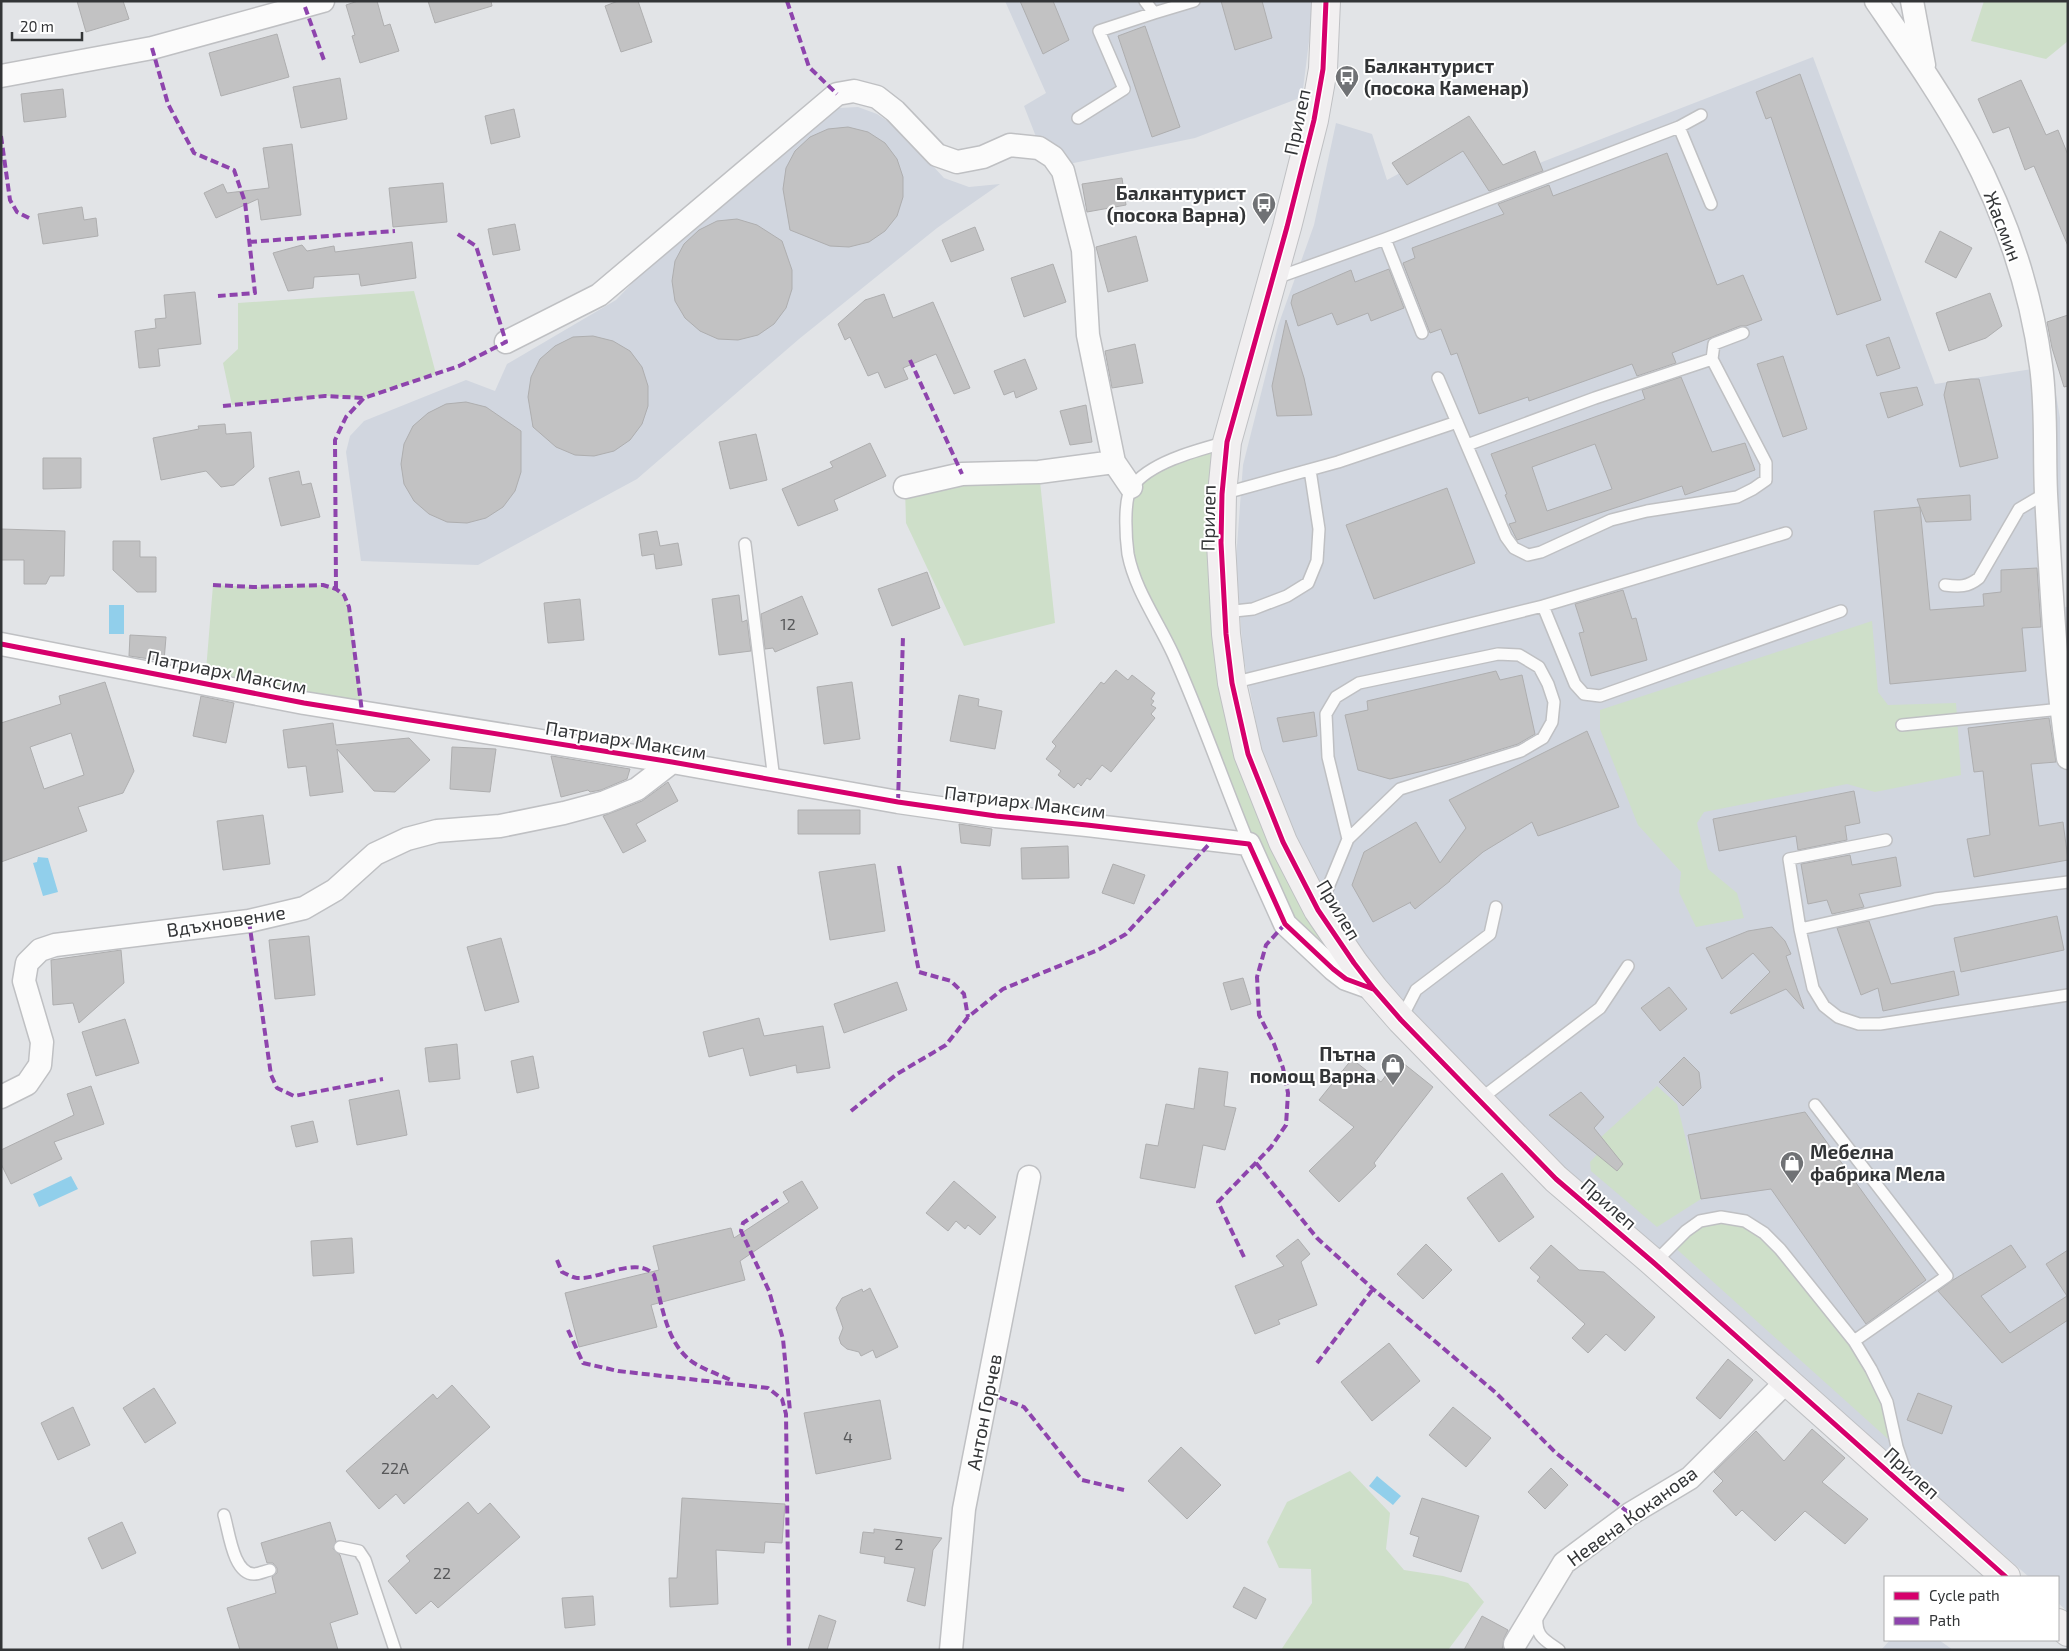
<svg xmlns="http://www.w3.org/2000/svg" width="2069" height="1651" font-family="'Exo 2',sans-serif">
<rect width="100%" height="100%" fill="#e2e4e7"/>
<path fill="#d1d6df" d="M1005,1H1314L1302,97L1195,138L1064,165L1040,147L1024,106L1046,93Z
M1813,57L1935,384L2051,366L2060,418L2062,607H2068V1612L2058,1603V1577H2029L1847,1417L1630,1230L1512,1120L1424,1028L1363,957L1321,894L1285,818L1260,744L1243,655L1236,559L1243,465L1278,326L1314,225L1336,123L1372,134L1387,180L1463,139L1498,179Z
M858,107L877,114L898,128L944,178L969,187L1000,184L937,228L799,339L637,479L478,565L361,561L346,452L350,436L364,421L466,380L495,391L507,364L616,300L687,226L815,120L839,108Z
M1890,1640H1939L1953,1650H1881Z"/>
<path fill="#cedfc9" d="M1984,1H2068V41L2046,59L1971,41Z
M414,291L436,374L364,398L325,396L232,405L223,363L238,349V303Z
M1215,446L1214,647L1346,966L1285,924L1128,553L1131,487L1150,471Z
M1039,472L1055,623L964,646L906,523L905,487Z
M213,585L253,587L323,585L336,589L344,595L349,607L362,712L205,683Z
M1872,621L1878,692L1888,705L1956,703L1961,775L1875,792L1847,784L1704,812L1697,823L1708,869L1737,893L1744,918L1696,927L1679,892L1681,872L1638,825L1600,729V710Z
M1657,1086L1677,1104L1701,1199L1657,1227L1591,1171L1590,1162L1607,1144L1601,1137Z
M1721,1217L1764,1233L1871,1369L1897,1447L1671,1244L1686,1231Z
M1350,1471L1390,1513L1386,1549L1404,1570L1443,1576L1468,1583L1484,1602L1448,1650H1281L1312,1603L1311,1569L1279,1568L1267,1542L1287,1502Z"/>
<path fill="#91cfeb" d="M109,605H124V634H109Z
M38,857L48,858L58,892L43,896L33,863L37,862Z
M71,1176L78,1189L39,1207L33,1194Z
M1377,1476L1401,1496L1393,1505L1369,1486Z"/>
<path fill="#c2c2c3" stroke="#aeaeaf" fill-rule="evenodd" d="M77,1H123L129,19L86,32Z
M358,1H377L384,26L390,24L399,51L360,63L352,36L355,35L346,5Z
M428,1H491L492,6L435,23Z
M618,1H638L652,42L621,52L605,6Z
M1020,1H1053L1069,40L1043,54Z
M1221,1H1262L1272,38L1235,50Z
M1145,26L1180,127L1152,137L1118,36Z
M277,34L289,77L221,96L209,53Z
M1800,74L1881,300L1837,315L1771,117L1766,119L1756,92Z
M340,78L347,119L301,128L293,87Z
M2021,80L2046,135L2058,130L2068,155V246L2034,166L2025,170L2009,127L1993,133L1978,99Z
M63,89L66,117L24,122L21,94Z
M514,109L520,137L491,144L485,116Z
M1469,116L1503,165L1535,151L1543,171L1489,191L1463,151L1407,185L1392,163Z
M848,127L868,132L885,143L897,159L903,177V197L897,216L885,231L869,242L849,247L830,246L790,230L783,189L786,168L795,151L810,137L828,129Z
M292,144L301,215L261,220L258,199L216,218L204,193L223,184L227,193L269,188L263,148Z
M1667,153L1717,285L1743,275L1762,320L1746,326H1740L1672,353L1676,363L1637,376L1632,364L1529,401L1528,397L1479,414L1457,353L1451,355L1441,329L1430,333L1403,263L1415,258L1412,248L1504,214L1498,204L1549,185L1553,196Z
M1122,178L1126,205L1087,212L1082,184Z
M443,183L447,222L393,227L389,188Z
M82,207L84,220L96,218L98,236L43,244L38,214Z
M737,219L757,225L782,241L792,270V289L786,308L774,324L758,335L738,340L718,339L700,331L685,318L675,301L672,281L675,261L684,244L699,230L717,221Z
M515,224L520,250L493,255L488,229Z
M975,227L984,250L951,262L942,240Z
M1940,231L1972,248L1956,278L1925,262Z
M1136,236L1148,281L1108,292L1096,247Z
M412,242L416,278L361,286L359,274L314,277L313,288L288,291L273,253L302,245L307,251L334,246L335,252Z
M1053,264L1066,302L1024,317L1011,278Z
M1389,269L1404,308L1371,321L1368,313L1337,325L1332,313L1298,326L1291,303L1293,295L1351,270L1355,282Z
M195,292L201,344L158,349L160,366L139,368L135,331L156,328L155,319L166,318L164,295Z
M1990,293L2002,326L1986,338L1949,351L1936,313Z
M884,294L893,318L933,302L970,388L954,394L936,354L903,368L908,379L885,388L878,372L868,376L850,337L845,340L838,324L865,300Z
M2068,315V386L2064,387L2052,348L2047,322Z
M1286,320L1304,378L1312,415L1277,416L1272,386Z
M593,336L613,341L630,351L642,367L648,386V406L642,424L630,440L614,451L594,456L575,455L556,447L533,427L528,397L531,377L540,359L555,346L573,337Z
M1889,337L1900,368L1877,376L1866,345Z
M1135,344L1143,383L1112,388L1105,351Z
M1783,356L1807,429L1783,437L1757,364Z
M1025,359L1037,389L1016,398L1014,391L1004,395L994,371Z
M1681,377L1712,452L1745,443L1755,470L1685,495L1682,486L1517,540L1509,524L1516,522L1505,495L1507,494L1491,454L1645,399L1642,390ZM1595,444L1612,489L1547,511L1532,467Z
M1971,379H1979L1998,458L1960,467L1944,395L1947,382Z
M1917,387L1923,405L1888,418L1880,393Z
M466,402L486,407L521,431V472L515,491L503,507L486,518L467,523L447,522L429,514L414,501L404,484L401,464L404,444L413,426L428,413L446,404Z
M1086,405L1092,442L1070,445L1060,411Z
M225,424L226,434L251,432L254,467L234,485L221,487L206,471L161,480L153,438L199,429L198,426Z
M756,434L767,480L730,489L719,442Z
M870,443L886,476L834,500L838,510L798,526L782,489L833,467L830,462Z
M43,458H81V488L43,489Z
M299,471L302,485L311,483L320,517L281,526L269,478Z
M1447,488L1475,563L1374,599L1346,525Z
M1970,495L1971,520L1926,522L1920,507L1930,610L1984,606L1983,594L2001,592V570L2037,568L2041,627L2022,628L2026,671L1890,684L1874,511L1920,507L1917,499Z
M1,529L65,531L64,576H50L46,584H24V560H1Z
M657,531L660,546L678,543L682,565L656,569L654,554L642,556L639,534Z
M113,541H140V557H156V592H137L113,570Z
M927,572L940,608L892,626L878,589Z
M1623,590L1632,619L1636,618L1647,660L1591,676L1579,633L1584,632L1575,604Z
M739,595L742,622L747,620L751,651L719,655L712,599Z
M802,596L818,634L775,652L773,648L765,649L761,614Z
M580,599L584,640L548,643L544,603Z
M130,635L166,637L164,661L129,656Z
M1116,670L1128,680L1132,675L1155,693L1151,699L1154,701L1151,705L1156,708L1151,714L1155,718L1111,772L1102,765L1090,780L1087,778L1081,786L1078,783L1074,788L1058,775L1061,771L1046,759L1056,746L1052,742L1101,682L1104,684Z
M1496,671L1500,680L1522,675L1535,734L1518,744L1456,763L1390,779L1358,770L1345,715L1368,710L1367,701Z
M105,682L134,771L123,793L78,807L87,831L1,862V723L61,704L59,696ZM71,733L84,775L44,789L30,747Z
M852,682L860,739L824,744L817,687Z
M959,695L979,699L978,706L1002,711L995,749L950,741Z
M201,696L234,703L226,743L193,736Z
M1314,712L1317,736L1283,742L1277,718Z
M2049,718L2056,762L2031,764L2039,826L2063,822L2068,860L1974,877L1967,839L1990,835L1983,771L1974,772L1968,728Z
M333,723L336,745L409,738L430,760L395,792L374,791L337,749L343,792L310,796L306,766L288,768L283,730Z
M1587,731L1619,807L1538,836L1532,822L1483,852L1450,880V881L1415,909L1410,903L1411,902L1373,922L1352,885L1364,852L1416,822L1440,863L1466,828L1449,800Z
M452,747L496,749L490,792L450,789Z
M551,756H552L630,769L627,779L601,790L590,792L588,790L561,797Z
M668,782L678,801L636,824L646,841L623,853L603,816L642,801Z
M1854,791L1860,823L1845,826L1847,840L1798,850L1796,836L1719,851L1713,819Z
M798,810H860V834H798Z
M263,815L270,864L223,870L217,821Z
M959,824L992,829L990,846L961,843Z
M1068,846L1069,878L1022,879L1021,848Z
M1850,855L1852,865L1896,857L1901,886L1859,894L1864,907L1832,914L1827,900L1808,904L1801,864Z
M875,864L885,931L830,940L819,872Z
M1113,864L1145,875L1134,904L1102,893Z
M2057,916L2064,950L1961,972L1954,938Z
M1869,921L1891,984L1954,971L1959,995L1883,1011L1878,988L1861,995L1837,928Z
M1772,927L1785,941L1791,954L1786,956L1804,1009L1786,989L1731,1014L1730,1012L1770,972L1753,953L1722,979L1706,948L1748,931Z
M309,936L315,995L275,999L269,940Z
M501,938L519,1002L485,1011L467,947Z
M121,950L124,983L79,1023L73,1003L53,1005L51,960Z
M1243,978L1251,1004L1231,1010L1223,983Z
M897,982L907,1010L844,1033L834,1004Z
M1669,987L1687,1009L1660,1031L1641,1008Z
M759,1018L764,1036L823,1026L830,1068L797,1073L796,1065L750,1076L743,1048L709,1057L703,1032Z
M125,1019L139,1063L96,1076L82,1032Z
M457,1044L460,1079L429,1082L425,1048Z
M533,1056L539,1088L517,1093L511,1061Z
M1684,1057L1699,1072L1701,1088L1683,1106L1659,1082Z
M1352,1059L1381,1082L1398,1059L1433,1087L1374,1163L1376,1166L1339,1202L1309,1171L1354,1127L1319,1100Z
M1199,1068L1228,1072L1224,1106L1236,1108L1225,1150L1203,1145L1195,1188L1140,1178L1146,1144L1158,1146L1166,1104L1194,1109Z
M91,1086L104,1124L54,1142L62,1159L11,1184L1,1164V1150L74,1115L67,1094Z
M399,1090L407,1135L357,1145L349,1100Z
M1581,1092L1604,1117L1594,1128L1623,1164L1617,1171L1549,1115Z
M1805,1112L1926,1280L1866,1324L1771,1189L1701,1199L1688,1135Z
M313,1121L318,1142L296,1147L291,1126Z
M1502,1173L1534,1217L1499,1242L1467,1198Z
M802,1181L818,1208L740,1261L745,1280L651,1305L657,1327L579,1347L565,1293L659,1270L653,1246L731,1228L734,1238L789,1202L783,1192Z
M954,1181L996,1217L980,1235L968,1225L965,1229L956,1221L948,1231L926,1213Z
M352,1238L354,1273L313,1276L311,1241Z
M1298,1239L1310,1254L1301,1262L1317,1305L1278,1320L1280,1324L1255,1334L1235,1286L1284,1266L1276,1256Z
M1426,1244L1452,1270L1423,1299L1397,1274Z
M1551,1245L1579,1270L1604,1272L1655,1317L1625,1351L1606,1334L1588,1353L1572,1338L1585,1324L1537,1281L1540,1277L1530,1268Z
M2011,1245L2026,1267L1981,1296L2010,1333L2067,1296L2046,1264L2068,1250V1320L2002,1363L1938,1291L1953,1280Z
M870,1288L898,1347L876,1358L873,1350L861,1356L859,1352L847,1349L841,1344L839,1338L843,1328L836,1308L842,1298L862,1289L863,1292Z
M1389,1343L1420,1381L1372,1421L1341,1382Z
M1728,1359L1753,1380L1720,1419L1696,1398Z
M452,1385L490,1427L404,1504L396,1494L379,1509L346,1471L433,1394L437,1399Z
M154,1388L176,1423L145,1443L123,1408Z
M1918,1393L1952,1406L1942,1434L1907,1420Z
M880,1400L891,1459L816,1474L804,1413Z
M73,1407L90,1445L58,1460L41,1423Z
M1453,1407L1491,1438L1466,1467L1429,1435Z
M1812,1429L1845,1458L1822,1482L1868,1519L1845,1544L1805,1511L1775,1541L1742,1510L1736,1516L1713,1491L1723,1481L1714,1472L1756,1431L1784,1461Z
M1181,1447L1221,1485L1187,1519L1148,1481Z
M1551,1468L1568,1485L1545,1509L1528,1492Z
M682,1498L785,1504L782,1543L765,1542L764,1553L716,1550L718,1604L670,1607L669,1578H677Z
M1422,1498L1479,1516L1461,1572L1413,1556L1419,1537L1410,1534Z
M468,1502L478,1514L490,1503L520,1537L438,1608L431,1601L416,1614L388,1581L410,1561L406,1556Z
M122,1522L136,1553L102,1569L88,1538Z
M330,1522L336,1541L333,1549L340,1555L358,1614L330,1623L338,1650H240L227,1608L276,1593L272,1577L277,1573V1568L273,1563H267L261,1543Z
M874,1529L942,1538L933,1550L925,1606L907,1601L915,1568L884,1563L885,1557L860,1553L863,1532L874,1533Z
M1244,1587L1266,1599L1256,1619L1233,1607Z
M593,1596L595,1625L565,1628L562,1598Z
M819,1615L836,1621L827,1650H808Z
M1482,1616L1508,1630L1504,1638L1502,1650H1464Z"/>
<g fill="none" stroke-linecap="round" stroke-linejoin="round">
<g stroke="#bfc0c3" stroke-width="14">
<path id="lane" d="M1145,1L1154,13L1194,1
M1078,118L1124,89L1099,31L1154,13
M1679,127L1711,204
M1385,239L1422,333
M1276,278L1385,239L1679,127L1701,115
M1438,378L1506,537L1514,548L1528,555L1541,552L1611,520L1647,511L1737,497L1753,489L1766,480V463L1712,359
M1227,442C1198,450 1150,462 1132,487C1123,499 1126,539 1128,554C1135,590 1158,621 1173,654C1201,716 1223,781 1249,844
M1467,445L1595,398L1712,359L1714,344L1743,333
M1222,494L1338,462L1457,422
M1786,533L1543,606L1575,684L1584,694L1600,696L1841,611
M745,544L774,780
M1945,585C1959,587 1968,587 1979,578L2019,509L2046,493
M1225,612L1253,609L1287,596L1308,583L1317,561L1319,529L1310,470
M1232,683L1543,606
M1902,725L2061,709
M1886,840L1789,859L1800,929L1813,988L1824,1006L1838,1017L1859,1024H1880L2068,995
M1320,907L1348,839L1328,757L1326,714L1336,697L1359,683L1498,654L1519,655L1539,667L1548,684L1554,702L1552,722L1543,738L1521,751L1400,789L1348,839
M1800,929L1935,899L2068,882
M1401,1019L1416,990L1490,934L1496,907
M1479,1100L1600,1008L1628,966
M1815,1105L1947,1276L1854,1341
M1654,1263L1686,1231L1700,1221L1721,1217L1745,1221L1764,1233L1780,1249L1854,1341L1871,1369L1887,1402L1897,1447L1909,1482
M224,1515C229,1531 233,1574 254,1574C259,1574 265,1571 270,1570
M340,1547L359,1551L365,1560L395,1650
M1537,1614C1535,1636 1543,1639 1559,1650"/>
</g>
<g stroke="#bfc0c3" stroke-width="25">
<path id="street" d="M1876,1C1909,49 1942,96 1969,146C2005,214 2031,290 2041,366C2047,409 2044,452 2046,494C2051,583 2055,671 2068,758
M1912,1L1924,65
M1,76L152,48L323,1
M506,342L599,295L837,94L854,91L877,97L895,111L937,155L957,162L983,157L1010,145L1039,148L1053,157L1063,171L1083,250L1088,335L1114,462L1131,487
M905,487L962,474L1039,472L1114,462
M1,644L304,703L672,762L898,802L996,816L1087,825L1249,844L1285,924L1333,969L1346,979L1374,989
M1,1097L27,1084L40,1065L42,1042L24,981L27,963L40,950L55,945L249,921L304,908L335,890L375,854L407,839L437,831L500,826L564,813L605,802L637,789L672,762
M1515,1644L1564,1563L1630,1514L1690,1478L1787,1381
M951,1650L964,1509L1029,1177"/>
</g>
<g stroke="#bfc0c3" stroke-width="30">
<path id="secondary" d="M1326,1L1323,69L1314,120L1287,227L1227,442L1222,494L1221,543L1226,634L1232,683L1248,754L1283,842L1318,910L1354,963L1374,989L1401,1020L1556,1179L1654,1263L2006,1577
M2058,1623L2068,1632"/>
</g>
<use href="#lane" stroke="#fbfbfb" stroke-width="11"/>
<use href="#street" stroke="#fbfbfb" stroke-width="22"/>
<use href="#secondary" stroke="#f1eff0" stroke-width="28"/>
<path stroke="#8e44ad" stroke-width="4" stroke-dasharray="8 4" stroke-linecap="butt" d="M787,1L809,67L837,94
M305,7L325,63
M152,48L168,104L194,153L234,170L245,202L255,293L218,296
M1,136L10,200L17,212L29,218
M249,242L395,231
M910,360L962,474
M223,406L325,396L364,398
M213,585L253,587L323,585L336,589L344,595L349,607L362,712
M336,589L335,440L346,417L364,398L459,366L506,342L476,246L456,233
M898,802L903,636
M899,866L919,972L951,981L964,994L968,1017
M249,921L271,1075L277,1088L294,1096L383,1079
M851,1111L897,1074L946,1045L968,1017L1003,989L1098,950L1126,934L1213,840
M1256,1163L1317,1238L1373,1289L1495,1392L1555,1452L1630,1514
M778,1200L743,1223L741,1231L769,1291L783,1339L790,1411
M1244,1257L1218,1202L1271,1147L1286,1125L1288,1093L1283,1068L1274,1044L1259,1015L1257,977L1266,945L1285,924
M557,1260L562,1272C567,1274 573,1278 577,1278C599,1280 637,1255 654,1275C662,1304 666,1345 694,1363C705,1370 720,1375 733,1381
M568,1330L583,1363L618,1371L768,1388L782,1399L786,1414L789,1650
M1317,1363L1373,1289
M988,1393L1024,1407L1082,1480L1124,1490"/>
<g stroke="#fff" stroke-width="8">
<path id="cycleway" d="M1326,1L1323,69L1314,120L1287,227L1227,442L1222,494L1221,543L1226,634L1232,683L1248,754L1283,842L1318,910L1354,963L1374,989L1401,1020L1556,1179L1654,1263L2006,1577
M1,644L304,703L672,762L898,802L996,816L1087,825L1249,844L1285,924L1333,969L1346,979L1373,989"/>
</g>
<use href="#cycleway" stroke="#d6006c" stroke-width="5"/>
</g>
<defs>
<g id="bus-pin" transform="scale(1.25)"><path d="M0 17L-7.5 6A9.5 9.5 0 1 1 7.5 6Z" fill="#707275" stroke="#fff"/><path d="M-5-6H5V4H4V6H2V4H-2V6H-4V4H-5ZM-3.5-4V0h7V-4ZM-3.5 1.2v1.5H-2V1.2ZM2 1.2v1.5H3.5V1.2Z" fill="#fff"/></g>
<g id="shop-pin" transform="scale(1.25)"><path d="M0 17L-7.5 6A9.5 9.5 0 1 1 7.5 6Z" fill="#707275" stroke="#fff"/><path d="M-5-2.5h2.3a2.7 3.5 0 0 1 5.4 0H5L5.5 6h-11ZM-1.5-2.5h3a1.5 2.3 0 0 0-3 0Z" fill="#fff"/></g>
</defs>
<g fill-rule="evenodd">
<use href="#bus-pin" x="1347" y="77"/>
<use href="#bus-pin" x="1264" y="204"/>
<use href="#shop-pin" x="1393" y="1065"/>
<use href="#shop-pin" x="1792" y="1163"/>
</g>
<g text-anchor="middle" stroke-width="4" stroke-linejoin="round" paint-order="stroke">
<g font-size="16" fill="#57585a">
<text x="788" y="630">12</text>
<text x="848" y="1443">4</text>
<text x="395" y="1474">22А</text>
<text x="899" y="1550">2</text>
<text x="442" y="1579">22</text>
</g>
<g font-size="19" font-weight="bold" fill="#333537" stroke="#fff" text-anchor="start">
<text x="1364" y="73">Балкантурист<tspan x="1364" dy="22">(посока Каменар)</tspan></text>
<text x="1246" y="200" text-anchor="end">Балкантурист<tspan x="1246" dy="22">(посока Варна)</tspan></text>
<text x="1376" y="1061" text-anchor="end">Пътна<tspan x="1376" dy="22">помощ Варна</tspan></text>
<text x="1810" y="1159">Мебелна<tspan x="1810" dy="22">фабрика Мела</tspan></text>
</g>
<g font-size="19" fill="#333537" stroke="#fff">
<text transform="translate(1297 122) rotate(-78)" y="7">Прилеп</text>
<text transform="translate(2003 226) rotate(69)" y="7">Жасмин</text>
<text transform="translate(1208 518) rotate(-89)" y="7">Прилеп</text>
<text transform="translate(227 672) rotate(11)" y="7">Патриарх Максим</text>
<text transform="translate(626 740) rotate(9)" y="7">Патриарх Максим</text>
<text transform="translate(1025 802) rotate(7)" y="7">Патриарх Максим</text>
<text transform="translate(1339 910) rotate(59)" y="7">Прилеп</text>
<text transform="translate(226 921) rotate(-9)" y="7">Вдъхновение</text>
<text transform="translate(1609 1204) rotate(41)" y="7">Прилеп</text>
<text transform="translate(984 1412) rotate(-79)" y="7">Антон Горчев</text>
<text transform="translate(1912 1473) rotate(42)" y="7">Прилеп</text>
<text transform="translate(1632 1516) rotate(-36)" y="7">Невена Коканова</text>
</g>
</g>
<rect width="2069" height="1651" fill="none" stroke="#333537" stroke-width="5"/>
<rect x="1884" y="1576" width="175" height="65" fill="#ffffff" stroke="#adaeaf"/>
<rect x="1894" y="1592" width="25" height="8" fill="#d6006c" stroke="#adaeaf"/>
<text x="1929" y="1601" font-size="15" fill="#333537">Cycle path</text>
<rect x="1894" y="1617" width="25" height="8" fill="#8e44ad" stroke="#adaeaf"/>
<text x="1929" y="1626" font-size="15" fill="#333537">Path</text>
<path d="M12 32v8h70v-8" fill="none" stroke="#333537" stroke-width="2.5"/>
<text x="20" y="32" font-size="15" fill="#333537" stroke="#ffffff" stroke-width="4" paint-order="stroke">20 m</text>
</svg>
